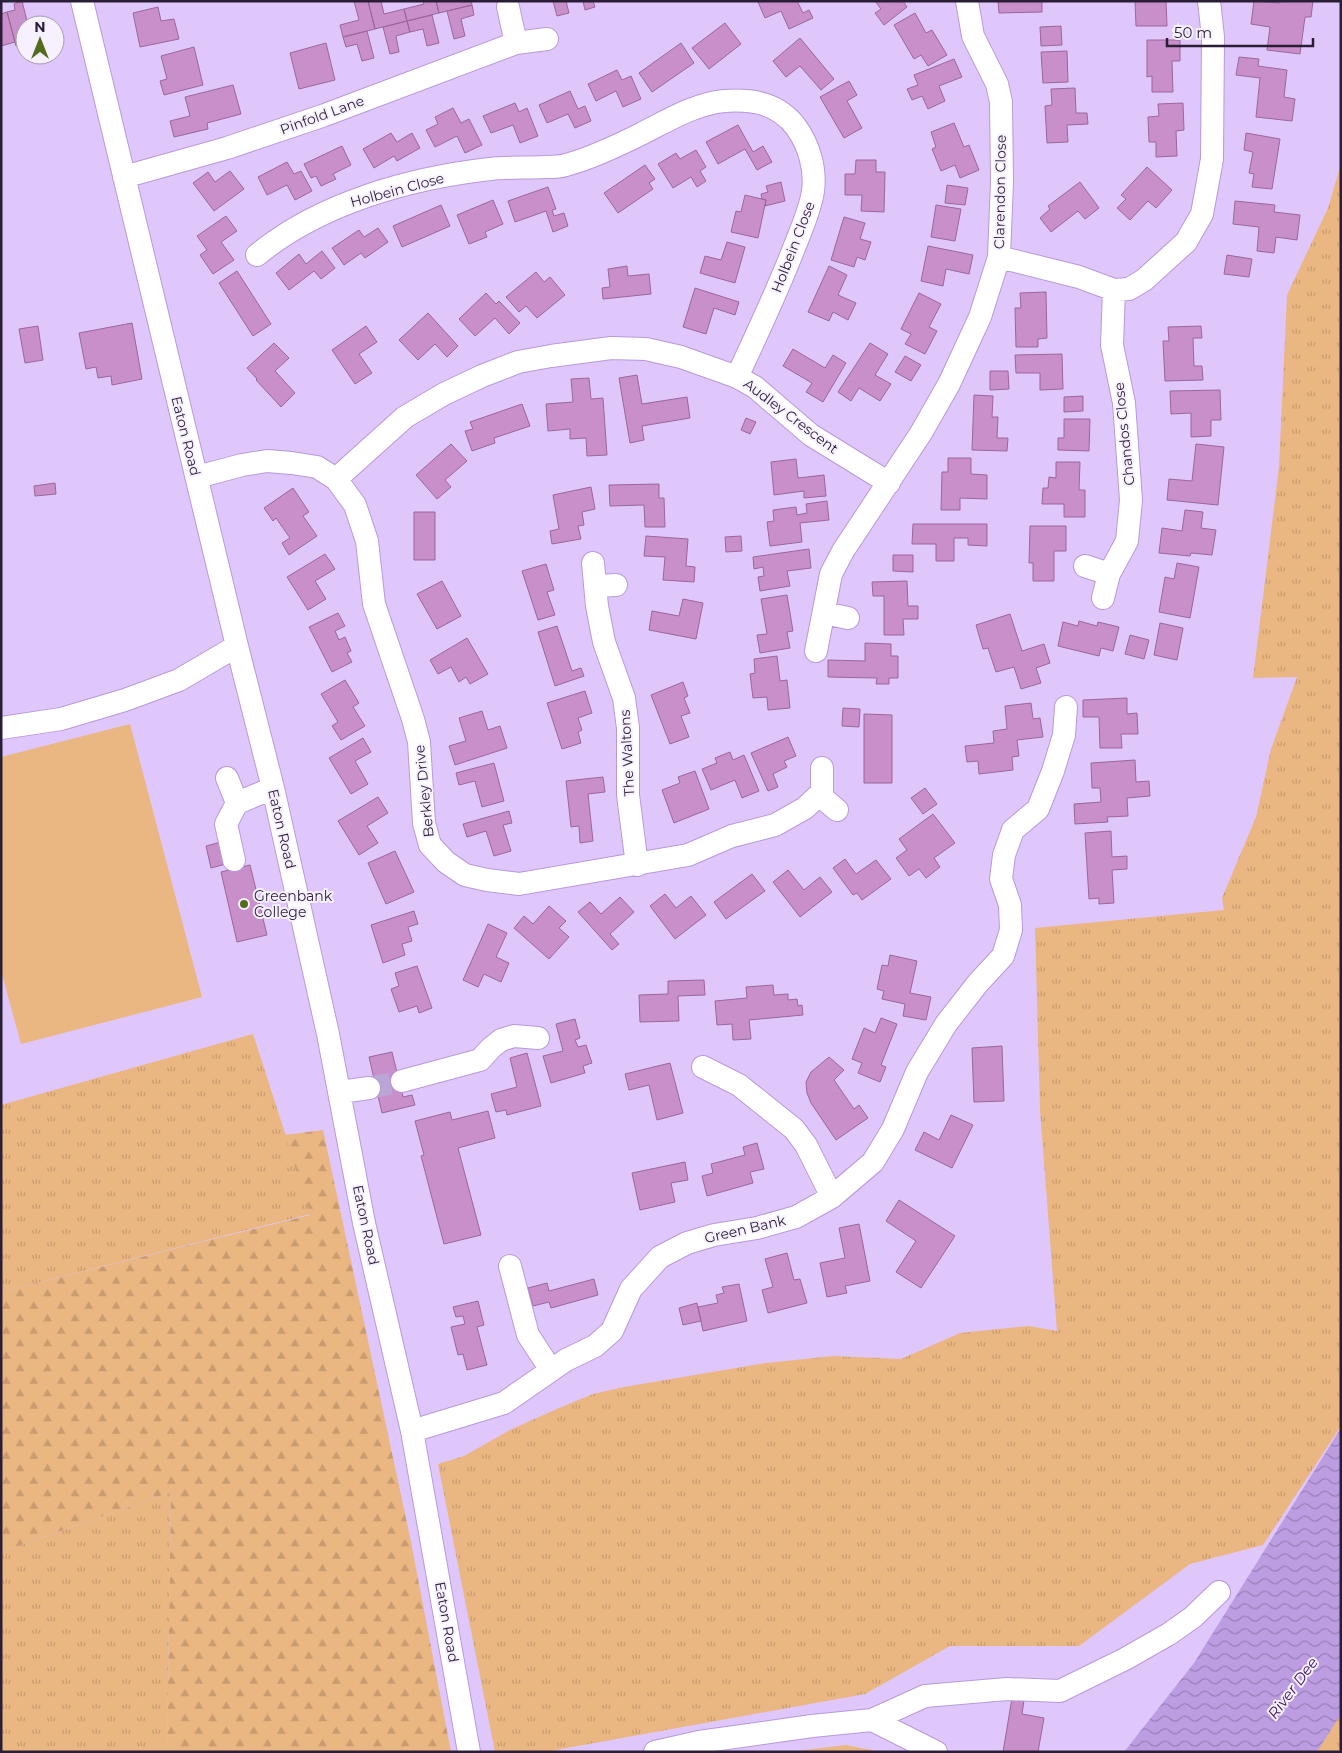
<svg xmlns="http://www.w3.org/2000/svg" width="1342" height="1753" font-family="Montserrat,sans-serif">
<defs>
<pattern id="grass-tufts" width="24" height="20" patternUnits="userSpaceOnUse" patternTransform="scale(1.25)"><rect width="24" height="20" fill="#eab681"/><path d="M3 7l-1-3M5 7V3M7 7l1-3M15 17l-1-3M17 17v-4M19 17l1-3" fill="none" stroke="#c99c70"/></pattern>
<pattern id="forest-firs" width="22" height="20" patternUnits="userSpaceOnUse" patternTransform="scale(1.25)"><rect width="22" height="20" fill="#eab681"/><path d="M5 1l3.5 6h-7zM16 11l3.5 6h-7z" fill="#c99c70"/></pattern>
<pattern id="water-waves" width="16" height="10" patternUnits="userSpaceOnUse" patternTransform="scale(1.25)"><rect width="16" height="10" fill="#bd9de2"/><path d="M0 5q4-4 8 0t8 0" fill="none" stroke="#9a7fb8"/></pattern>
</defs>
<rect width="100%" height="100%" fill="#dfc7fc"/>
<path fill="url(#grass-tufts)" d="M1341,164V1426L1263,1545L1190,1564L1079,1646H950L865,1694L545,1752H495L438,1464L464,1456L510,1430L559,1408L593,1394L624,1387L766,1363L833,1356L901,1359L960,1333L1029,1326L1057,1331L1040,1110L1035,928L1224,910L1222,898L1256,817L1271,749L1297,677L1253,678L1279,467L1287,295L1328,208Z
M253,1034L311,1214L1,1292V1105Z
M171,1492L167,1752H1V1552Z
M1341,1699V1752H1303Z
M846,1745L881,1752H789Z"/>
<path fill="url(#forest-firs)" d="M323,1130L411,1542L451,1752H167L171,1492L1,1552V1292L310,1215L285,1135Z"/>
<path fill="#eab681" d="M130,724L202,997L21,1044L1,971V757Z"/>
<path fill="url(#water-waves)" d="M1341,1428V1714L1320,1747L1316,1752H1124L1194,1663Z"/>
<path fill="#c88fca" stroke="#9a679b" d="M22,1L28,25H25V44L16,46L7,12L15,10L14,4Z
M354,1H368L375,29L343,37L340,25L359,20Z
M368,1H381L384,14L404,9L407,21L375,29Z
M423,1H436L439,13L407,21L404,9L424,4Z
M436,1H471L472,5L439,13Z
M553,1H566L569,13L557,16Z
M583,1H593L595,7L585,10Z
M760,1H797L803,13L809,10L813,18L789,29L781,11L765,18L758,2Z
M875,1H903L907,7L884,25L875,13L881,9Z
M998,1H1042V12L999,13Z
M1135,1H1166L1167,26H1136Z
M1254,1L1280,3L1281,1H1313L1311,17H1305L1300,54L1267,50L1270,27L1251,24Z
M472,5L474,15L461,19L465,36L454,39L447,11Z
M158,7L161,21L174,19L179,39L140,47L133,13Z
M7,12L15,42L1,46V14Z
M915,13L926,33L932,30L947,55L928,66L921,55L914,59L894,25Z
M432,15L439,43L427,46L423,29L410,32L407,21Z
M407,21L410,32L396,36L399,52L390,54L383,27Z
M725,23L741,44L709,69L692,48Z
M1061,26L1062,45L1041,46L1040,27Z
M367,31L374,58L362,61L357,44L346,47L343,37Z
M800,38L834,79L821,90L800,66L786,77L773,61Z
M1147,40H1180V61H1172L1173,92H1152V76L1147,77Z
M326,43L335,80L299,89L290,53Z
M681,43L694,63L652,92L639,73Z
M194,47L203,85L164,95L160,81L167,79L161,56Z
M1067,51L1068,82L1043,83L1041,52Z
M1239,57L1259,59L1258,66L1287,70L1284,97L1295,99L1292,121L1256,117L1260,78L1236,75Z
M954,59L962,77L939,86L945,101L928,109L922,96L912,100L907,89L918,85L914,75Z
M617,70L622,80L631,76L641,99L623,107L616,91L596,101L588,84Z
M849,81L857,95L847,101L862,128L844,138L820,97Z
M233,85L241,114L207,123L208,129L174,137L170,121L190,116L185,97Z
M1075,88L1076,113H1087L1088,124L1067,125L1068,142L1047,143L1045,106L1052,105L1051,89Z
M570,91L578,109L585,106L591,121L575,128L568,114L547,123L539,105Z
M515,103L519,112L527,108L538,136L520,143L513,125L491,133L483,116Z
M1183,103L1184,130L1176,131L1177,156L1156,157V142H1149L1148,117L1159,116L1158,104Z
M453,108L461,123L469,119L482,145L465,153L457,136L435,147L426,130L438,124L435,117Z
M954,123L964,147L969,145L979,170L960,178L955,165L941,171L932,149L936,147L931,132Z
M738,125L753,152L763,146L772,162L757,170L745,149L718,164L706,142Z
M391,133L397,142L412,133L420,148L397,161L394,156L374,168L363,149Z
M1246,133L1280,139L1272,189L1252,187L1254,174L1249,173L1253,152L1244,150Z
M342,146L351,165L333,174L336,179L321,186L316,176L311,178L304,164Z
M696,150L706,167L700,171L706,181L697,187L691,177L673,188L658,164L676,153L680,159Z
M856,160H876V172H885L884,212L861,211L862,195H845V174H855Z
M287,162L294,174L301,171L312,191L295,200L287,185L267,195L258,177Z
M645,165L655,179L649,183L653,189L618,213L604,193Z
M1147,167L1172,190L1156,208L1148,201L1130,220L1117,208L1126,199L1121,195Z
M230,171L244,189L214,211L193,183L208,172L215,182Z
M781,182L785,201L765,206L766,200L762,199L761,194L768,192L766,186Z
M1080,182L1099,208L1085,219L1078,211L1051,232L1040,218L1050,209L1048,206Z
M947,185L968,188L965,205L945,203Z
M548,187L556,209L552,210L554,216L564,213L568,226L553,232L546,211L515,222L508,201Z
M745,195L766,200L758,238L731,232L736,211L741,212Z
M493,200L503,224L485,232L487,237L469,244L457,215Z
M1235,201L1275,205L1274,212L1300,215L1297,240L1276,237L1274,253L1257,251L1259,227L1233,224Z
M441,205L450,226L402,247L393,226Z
M936,205L961,209L955,241L931,237Z
M226,216L237,231L221,242L234,260L213,274L200,255L207,250L197,236Z
M844,217L865,223L860,239L871,242L865,260L857,257L854,267L831,260Z
M378,228L388,242L365,258L361,253L344,265L332,248L359,230L364,237Z
M727,242L745,247L735,283L700,273L705,256L721,260Z
M928,246L973,255L969,274L946,269L943,286L921,281Z
M322,251L335,268L321,279L314,271L289,290L276,273L299,254L306,264Z
M1227,255L1252,259L1249,277L1224,274Z
M627,266L628,276L649,274L651,294L603,299L602,288L610,287L608,269Z
M829,266L847,275L838,295L856,303L848,320L833,312L829,321L808,312Z
M237,271L271,324L253,336L219,283Z
M536,272L544,282L550,277L565,295L537,318L526,306L519,312L506,297Z
M695,288L739,302L735,315L714,308L706,334L683,327Z
M1046,292L1047,338L1038,339V347H1016L1015,308H1021L1020,293Z
M486,293L496,304L499,301L520,323L509,334L495,318L475,336L459,319Z
M919,293L941,304L929,327L937,331L925,354L905,344L911,334L901,329Z
M428,313L458,346L447,357L435,344L418,360L399,340Z
M132,323L142,379L112,385L111,376L98,378L96,367L86,369L79,333Z
M38,326L43,360L25,363L19,329Z
M366,326L377,342L359,354L372,373L355,384L332,350Z
M1201,326L1202,338H1193L1194,366H1202L1203,380L1165,381L1163,341H1169L1168,327Z
M274,343L289,358L275,371L295,393L281,407L256,380L257,379L247,368Z
M870,343L888,354L875,375L891,384L880,401L859,388L851,401L838,392Z
M793,349L825,368L833,355L846,363L823,402L806,392L812,383L783,366Z
M1062,354L1063,389L1040,390V373H1016L1015,355Z
M905,356L921,365L911,381L895,372Z
M990,371H1008L1009,389L990,390Z
M637,375L642,404L687,397L690,418L642,426L644,440L630,443L619,378Z
M589,378L591,399L603,398L607,455L587,456L586,438L570,439V429L548,431L546,404L573,402L571,379Z
M1220,390L1221,420H1211V436L1191,437V413L1171,414L1170,391Z
M974,395L993,396L992,417H998L997,438H1008L1007,451L972,450Z
M1083,396V411L1064,412V397Z
M522,404L530,426L494,438L495,443L472,451L465,431L473,429L470,422Z
M746,418L756,422L750,434L741,430Z
M1064,419H1090L1089,451L1058,450V438H1064Z
M451,444L467,461L445,480L451,487L437,499L416,475Z
M1196,444L1224,447L1218,505L1167,500L1169,479L1192,481Z
M948,458H971V474L987,475V499L960,498V510H941L942,472H948Z
M796,459L798,478L824,475L826,496L804,498V491L774,495L771,462Z
M1056,462H1080L1079,490H1085V517H1064V504H1042L1043,488H1048L1049,477L1056,478Z
M55,483L56,494L35,496L34,486Z
M659,484V498H664L665,527H645L644,505L610,506L609,485Z
M591,487L595,509L582,512L584,525L578,526L581,539L552,544L550,531L559,529L553,495Z
M293,488L309,512L303,516L317,536L289,555L282,543L290,538L276,518L273,521L264,508Z
M827,501L829,520L800,523L802,542L770,546L767,522L774,521L773,510L796,507L797,515L807,513L806,504Z
M1185,510L1203,512L1201,528L1216,530L1212,555L1191,553L1190,556L1159,553L1162,528L1182,531Z
M414,512H435V560H414Z
M913,524H987V546L968,545V538H954V561H936V544H912Z
M1030,526H1066V551H1054V581H1033V563H1029Z
M646,536L688,539L686,566L695,567L694,582L663,580L665,557L644,556Z
M741,536L742,551L726,552L725,537Z
M809,549L811,568L787,571L790,586L760,591L758,577L764,576L763,567L754,569L753,557Z
M325,554L335,569L315,581L326,599L308,610L287,577Z
M893,555H913V572L893,571Z
M1177,563L1199,567L1190,618L1159,612L1165,577L1174,579Z
M546,564L554,590L547,592L555,615L538,620L522,571Z
M442,581L461,616L437,629L417,594Z
M907,581L908,606H918V619H903L904,635H884V596H873L872,582Z
M787,595L793,631L787,632L790,648L760,653L757,635L767,634L761,599Z
M683,599L703,603L696,639L649,630L652,611L679,616Z
M338,613L345,626L335,631L339,640L345,637L351,651L347,653L352,662L332,672L309,627Z
M1010,614L1022,651L1044,644L1050,663L1036,668L1041,683L1021,689L1014,667L996,672L988,648L983,649L976,625Z
M1079,621L1097,626L1098,622L1119,627L1113,651L1101,648L1099,656L1058,646L1063,622L1078,626Z
M1160,623L1183,628L1177,660L1154,655Z
M557,626L572,671L581,668L584,676L555,686L538,632Z
M1130,635L1149,640L1144,659L1125,654Z
M467,638L488,674L470,684L466,677L459,682L451,667L438,674L430,660Z
M865,643L891,644V656H898V678H889V684H876L877,678L828,677V660L865,661Z
M777,656L780,681L787,680L790,708L768,710L767,697L753,698L750,674L755,673L754,659Z
M345,680L359,703L353,707L365,726L341,740L332,726L338,722L321,694Z
M683,682L688,696L684,698L690,713L681,716L689,737L670,744L651,695Z
M585,691L592,713L578,718L582,730L578,732L581,743L562,749L547,703Z
M1127,698V714L1137,713L1138,734H1121L1122,748H1100L1099,717H1083V700Z
M1031,703L1033,719L1040,718L1043,737L1017,740L1019,756L1012,757L1013,770L979,774L978,761L967,762L965,746L994,743L993,731L1007,729L1005,706Z
M843,708L860,709L859,727L842,726Z
M482,711L488,730L500,726L507,748L455,765L449,746L466,741L459,718Z
M864,714L892,715V783H864Z
M788,737L796,756L784,761L787,767L773,774L778,787L768,791L751,753Z
M363,738L371,752L355,761L368,784L351,794L329,758Z
M730,752L733,760L744,755L759,791L742,798L735,780L711,790L702,769L717,763L715,758Z
M1135,760L1136,782L1149,781L1150,796L1127,798L1128,816L1107,817L1108,822L1075,824L1074,804L1101,802L1100,788H1092L1091,763Z
M494,763L504,801L482,807L475,781L459,785L456,773Z
M695,771L709,809L674,823L662,790L680,783L678,777Z
M603,777L605,792L588,794L593,841L580,843L579,826L571,827L566,781Z
M925,788L937,804L923,814L911,798Z
M378,797L388,813L367,826L378,843L359,855L338,821Z
M509,811L512,823L503,825L511,851L494,856L486,831L467,837L463,824Z
M933,814L955,843L934,858L940,867L926,878L919,869L909,876L896,858L907,850L899,839Z
M1111,831L1112,857L1127,856V869L1112,870L1114,903L1099,904V898L1089,899L1085,833Z
M221,842L226,864L211,868L206,846Z
M395,851L414,892L386,904L368,863Z
M845,859L856,874L876,860L891,879L862,900L857,893L853,895L833,868Z
M250,865L267,935L237,942L221,872Z
M788,870L804,890L820,877L832,892L800,917L773,882Z
M752,874L765,891L726,919L714,902Z
M665,894L676,908L691,896L706,915L675,939L650,906Z
M620,897L634,912L610,934L619,944L612,950L578,912L590,902L601,914Z
M549,906L566,921L559,928L569,937L549,959L514,928L524,916L533,924Z
M414,911L418,924L408,927L412,941L402,944L405,955L383,963L371,925Z
M488,924L507,933L496,957L509,963L501,982L484,974L478,987L463,980Z
M890,955L917,961L910,993L931,997L926,1020L903,1016L905,1004L882,999L884,991L877,989L882,965L888,966Z
M417,966L432,1008L419,1013L417,1006L399,1012L391,989L399,986L395,973Z
M704,980L705,995L678,996L679,1021L640,1022L639,995L668,994V981Z
M773,985L774,995L788,994V1000L797,999L798,1006L802,1005L803,1015L749,1020L751,1039L733,1040L732,1024L717,1025L715,1001L747,998L746,987Z
M881,1018L897,1024L881,1065L886,1067L880,1082L858,1073L862,1063L852,1059L864,1028L875,1033Z
M575,1019L580,1038L575,1040L578,1047L586,1045L592,1063L583,1066L585,1073L551,1083L543,1056L563,1051L556,1024Z
M1002,1046L1004,1101L974,1102L972,1048Z
M392,1052L403,1097L412,1095L415,1105L382,1113L369,1057Z
M527,1053L541,1106L507,1115L506,1110L496,1112L491,1094L517,1087L510,1058Z
M829,1057L844,1070L834,1080L854,1109L859,1105L868,1118L836,1140L811,1103L807,1093L806,1082L811,1072Z
M670,1063L683,1113L657,1120L649,1085L629,1090L625,1074Z
M488,1111L495,1138L458,1148L481,1235L444,1244L421,1156L424,1155L415,1121L450,1112L452,1120Z
M951,1115L973,1125L952,1168L915,1150L924,1132L939,1140Z
M757,1143L764,1169L750,1172L753,1183L707,1196L702,1176L713,1173L711,1164L745,1155L743,1147Z
M685,1162L688,1180L671,1183L675,1202L640,1210L632,1173Z
M899,1200L955,1236L921,1288L896,1272L916,1241L886,1221Z
M859,1224L870,1281L845,1286L847,1293L827,1297L820,1263L845,1258L839,1228Z
M787,1253L794,1280L800,1279L807,1303L768,1313L762,1290L773,1287L765,1259Z
M594,1279L598,1295L551,1308L549,1302L533,1306L528,1288L547,1283L549,1291Z
M739,1284L747,1321L703,1331L698,1307L718,1303L716,1295L724,1293L722,1287Z
M478,1301L484,1325L477,1327L487,1365L467,1370L463,1354L458,1355L451,1327L465,1324L463,1316L456,1317L453,1307Z
M697,1303L701,1321L683,1325L679,1308Z
M1012,1698L1024,1700L1022,1714L1044,1718L1038,1752H1003Z"/>
<g fill="none" stroke-linecap="round" stroke-linejoin="round">
<path stroke="#bba5d4" stroke-width="22" stroke-dasharray="22 11" stroke-linecap="butt" d="M369,1088L402,1081"/>
<g stroke="#b899da" stroke-width="24">
<path id="minor" d="M82,1L237,646L273,788L328,1034L364,1223L412,1431L469,1752
M516,43L547,39
M124,177L227,148L322,116L516,43L508,7
M257,255C320,203 410,178 490,169C508,167 527,168 545,167C552,167 560,167 566,165C592,158 617,146 641,134C667,121 694,104 724,101C752,99 778,103 796,127C809,145 816,169 813,191C810,211 801,230 794,248C777,292 757,334 737,377
M999,257L1079,277L1114,290L1129,289L1144,280L1186,242L1202,214L1212,159L1213,37L1209,1
M197,477L242,465L267,461L292,463L317,467L336,479L355,505L367,541L374,604L413,719L419,742L424,823L430,845L446,862L465,875L487,880L519,884L688,855L732,836L775,825L805,808L822,792V768
M336,479L405,417L444,394L482,376L518,362L551,356L611,348L646,349L681,357L737,377L755,387L811,435L889,483
M593,563L597,606L604,642L624,698L628,728V795L637,865
M1085,566L1109,574
M595,586L616,585
M1103,598L1109,574L1127,541L1131,500L1124,403L1112,345L1114,290
M824,613L848,618
M816,651L831,574L843,551L921,433L949,384L980,317L999,257L1002,182L1001,102L997,84L973,36L967,1
M1,728L61,719L125,700L179,680L237,646
M227,778L237,803
M819,795L837,810
M234,860L226,824L237,803L273,788
M703,1067L739,1085L794,1129L806,1145L832,1197
M402,1081L480,1060L491,1048L501,1040L514,1036L538,1038
M340,1092L369,1088
M510,1266L528,1335L551,1370
M412,1431L504,1403L566,1360L595,1346L612,1331L631,1289L660,1257L687,1243L714,1235L757,1228L796,1217L832,1197L873,1162L893,1129L917,1072L946,1024L978,983L1003,956L1011,930L1010,905L1001,879L1004,855L1013,830L1038,809L1053,771L1064,735L1066,707
M872,1720L936,1752
M655,1752L699,1742L812,1726L872,1720L925,1696L1007,1689L1060,1691L1125,1659L1169,1634L1193,1617L1219,1592"/>
</g>
<use href="#minor" stroke="#fff" stroke-width="22"/>
</g>
<circle fill="#536c1d" stroke="#f7f1ff" stroke-width="2" cx="244" cy="904" r="5"/>
<g text-anchor="middle" stroke-width="4" stroke-linejoin="round" paint-order="stroke">
<g font-size="14" fill="#2a1d36" stroke="#f7f1ff">
<text transform="translate(322 115) rotate(-20)" y="5">Pinfold Lane</text>
<text transform="translate(397 190) rotate(-15)" y="5">Holbein Close</text>
<text transform="translate(1000 192) rotate(-89)" y="5">Clarendon Close</text>
<text transform="translate(793 247) rotate(-69)" y="5">Holbein Close</text>
<text transform="translate(791 416) rotate(37)" y="5">Audley Crescent</text>
<text transform="translate(1124 434) rotate(-96)" y="5">Chandos Close</text>
<text transform="translate(186 436) rotate(76)" y="5">Eaton Road</text>
<text transform="translate(627 753) rotate(-93)" y="5">The Waltons</text>
<text transform="translate(424 791) rotate(-96)" y="5">Berkley Drive</text>
<text transform="translate(282 829) rotate(77)" y="5">Eaton Road</text>
<text transform="translate(366 1225) rotate(78)" y="5">Eaton Road</text>
<text transform="translate(745 1229) rotate(-13)" y="5">Green Bank</text>
<text transform="translate(447 1622) rotate(80)" y="5">Eaton Road</text>
</g>
<g font-size="14" fill="#2a1d36" stroke="#f7f1ff" text-anchor="start">
<text x="254" y="901">Greenbank<tspan x="254" dy="16">College</tspan></text>
</g>
<g font-size="15" font-style="italic" fill="#3f1062" stroke="#f7f1ff">
<text transform="translate(1293 1688) rotate(-53)" y="5">River Dee</text>
</g>
</g>
<rect width="1342" height="1753" fill="none" stroke="#2a1d36" stroke-width="5"/>
<g transform="translate(40 40)"><circle r="24" fill="#f7f1ff" stroke="#a59caf"/>
<path d="M0-4L9 19L0 12L-9 19Z" fill="#536c1d"/>
<text y="-8" font-size="14" font-weight="bold" text-anchor="middle" fill="#2a1d36">N</text>
</g>
<path d="M1167 38v8h146v-8" fill="none" stroke="#2a1d36" stroke-width="2.5"/>
<text x="1174" y="38" font-size="15" fill="#2a1d36" stroke="#f7f1ff" stroke-width="4" paint-order="stroke">50 m</text>
</svg>
